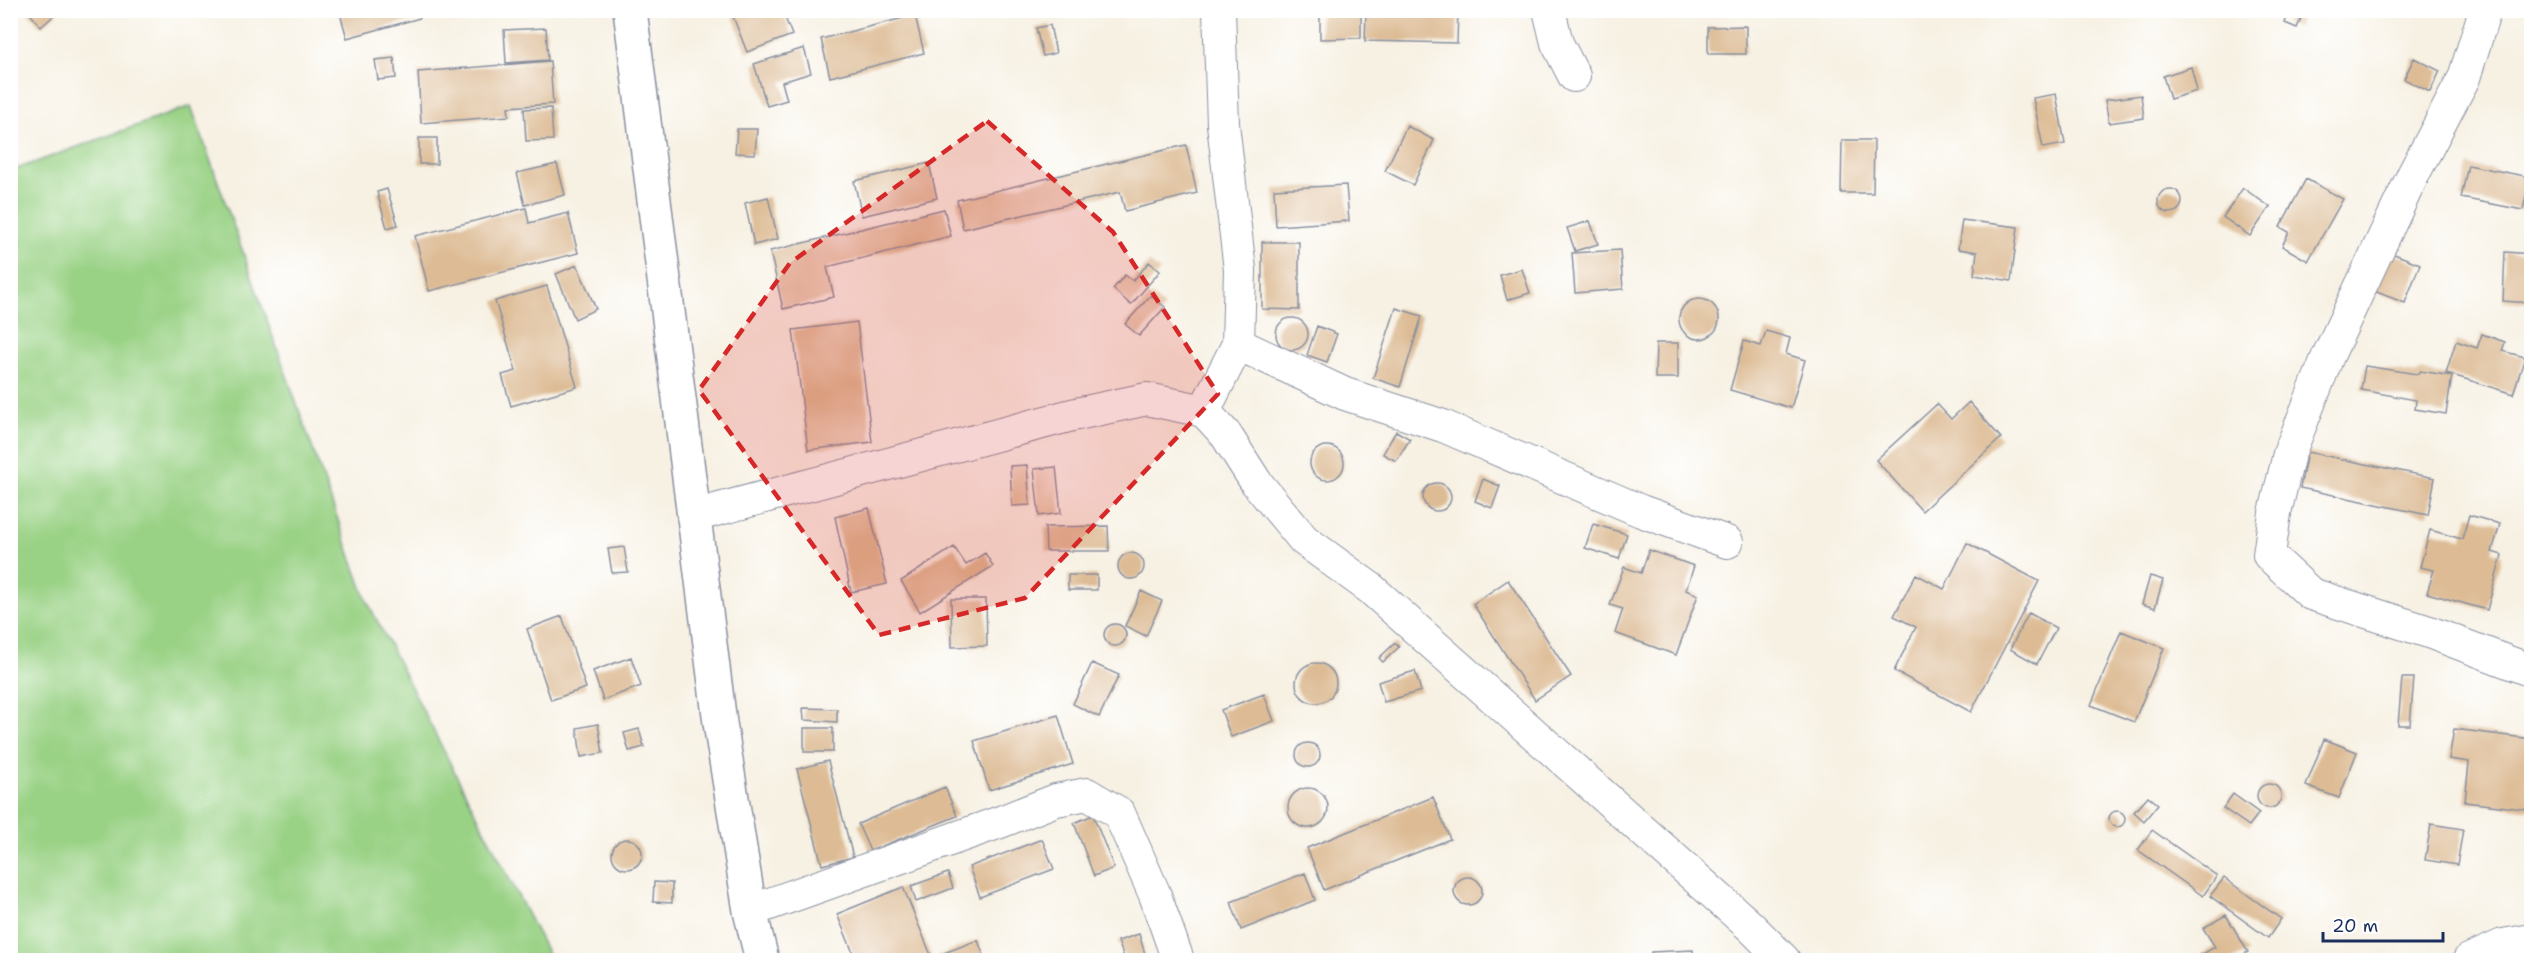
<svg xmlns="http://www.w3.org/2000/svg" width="2542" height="971" font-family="'Shantell Sans',sans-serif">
<rect width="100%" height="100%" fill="#fff"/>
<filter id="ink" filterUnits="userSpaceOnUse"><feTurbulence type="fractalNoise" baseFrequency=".0167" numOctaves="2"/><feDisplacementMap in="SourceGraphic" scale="12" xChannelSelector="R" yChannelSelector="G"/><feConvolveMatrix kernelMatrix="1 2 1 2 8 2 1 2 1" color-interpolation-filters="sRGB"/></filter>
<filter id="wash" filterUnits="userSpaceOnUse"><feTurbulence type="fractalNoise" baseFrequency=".008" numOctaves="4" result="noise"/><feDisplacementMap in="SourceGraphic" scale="24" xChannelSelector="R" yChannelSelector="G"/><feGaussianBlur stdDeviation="1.35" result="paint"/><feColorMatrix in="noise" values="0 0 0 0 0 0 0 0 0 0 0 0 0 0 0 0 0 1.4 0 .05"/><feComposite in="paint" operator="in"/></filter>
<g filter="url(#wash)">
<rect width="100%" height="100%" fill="#f7f1e3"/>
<path fill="#9ad285" stroke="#5a8072" stroke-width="1.5" d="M191,106L366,599L551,960H11V171Z"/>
<g id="blocks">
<path fill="#ddbc95" d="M27,10H60L41,27Z
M339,10H418L420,18L347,38Z
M740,10H782L792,35L747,52L732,14Z
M1320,10H1361V38L1320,39Z
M1366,10H1458L1457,43L1365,41Z
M2290,10L2304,11L2297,28L2285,23Z
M915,15L924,53L830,77L821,39Z
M1050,25L1056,53L1043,56L1036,28Z
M1746,26V54H1708V27Z
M546,28L548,60L506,63L504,30Z
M804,48L811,73L782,82L787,100L767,106L754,64Z
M394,58L396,78L378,80L375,60Z
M2414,58L2440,71L2430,92L2404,79Z
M550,61L553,104L508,107L509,116L421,123L418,72Z
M2191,67L2197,91L2170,99L2163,76Z
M2056,94L2065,144L2043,148L2033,98Z
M2141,95L2144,118L2109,123L2105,100Z
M551,108L553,140L526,141L524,109Z
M1407,126L1434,140L1413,185L1385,171Z
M737,129H757L755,154L735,153Z
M419,138H437V164H419Z
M1842,140H1874L1873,193H1841Z
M1186,145L1197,193L1125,211L1120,192L963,229L957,200Z
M929,163L937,198L862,216L854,181Z
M557,164L565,195L525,205L517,173Z
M2468,165L2530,177L2523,210L2461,198Z
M2306,179L2343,199L2308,261L2282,246L2289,232L2280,227Z
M1346,185L1349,221L1276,226L1274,189Z
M2243,188L2270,207L2250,236L2223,217Z
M387,189L398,225L387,228L377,192Z
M2158 201a12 12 0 1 1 24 0a12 12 0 1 1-24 0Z
M768,197L778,239L754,245L745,203Z
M526,208L529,223L568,213L578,253L429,291L415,236Z
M944,209L951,236L827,267L834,297L783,309L770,251Z
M1962,220L2018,227L2011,281L1974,275L1977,252L1958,249Z
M1590,221L1598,244L1575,251L1567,228Z
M1262,242H1299V310L1262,309Z
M1620,250L1623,289L1575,293L1572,253Z
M2389,252L2420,264L2405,303L2374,291Z
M2505,252L2532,254V303L2503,301Z
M1149,262L1160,271L1131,305L1113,289L1125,275L1133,281Z
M577,265L596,309L575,319L556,274Z
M1522,269L1530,293L1507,300L1500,275Z
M547,286L577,387L511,406L502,375L516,371L495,301Z
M1151,295L1165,307L1139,336L1125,324Z
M1679 319a20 20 0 1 1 40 0a20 20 0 1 1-40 0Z
M1396,308L1422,316L1400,387L1373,378Z
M1276 334a16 16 0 1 1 32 0a16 16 0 1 1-32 0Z
M857,322L872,442L808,450L793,330Z
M1317,326L1337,334L1327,362L1307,355Z
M1766,331L1790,338L1786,354L1805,360L1791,408L1730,390L1744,341L1761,346Z
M2482,334L2505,342L2502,351L2525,357L2513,394L2446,373L2456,341L2477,348Z
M1656,343H1678V378H1655Z
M2365,366L2417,374L2420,371L2452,376L2446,414L2415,409L2416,400L2361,390Z
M1969,402L2001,438L1922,511L1876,460L1937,404L1951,419Z
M1396,431L1410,439L1396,461L1383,454Z
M1310 463a17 17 0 1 1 34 0a17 17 0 1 1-34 0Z
M2307,452L2435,478L2428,515L2300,488Z
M1027,465L1030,505L1012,506L1010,466Z
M1056,467L1061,513L1039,516L1034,469Z
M1483,479L1500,486L1492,508L1475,501Z
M1423 497a14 14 0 1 1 28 0a14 14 0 1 1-28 0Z
M869,508L887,584L851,592L835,517Z
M2469,515L2500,524L2492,552L2502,555L2487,610L2427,593L2434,570L2420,567L2430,530L2462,539Z
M1593,524L1627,534L1619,559L1585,548Z
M1108,526L1109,551H1046L1045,527Z
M1967,543L2039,581L1971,712L1894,671L1916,627L1894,616L1916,574L1944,589Z
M624,547L628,572L612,573L608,549Z
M954,547L966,565L985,553L993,566L920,612L901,581Z
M1649,550L1694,566L1686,590L1698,595L1676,655L1615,633L1623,609L1610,605L1624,567L1641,573Z
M1118 566a13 13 0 1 1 26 0a13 13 0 1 1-26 0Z
M1068,575H1097V590H1068Z
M2150,576L2163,580L2155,608L2142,604Z
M1508,580L1571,676L1535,700L1473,604Z
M1141,591L1162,601L1146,636L1125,626Z
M951,599H986L987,646L952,647Z
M2029,613L2056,628L2037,664L2010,649Z
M562,616L586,688L551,700L527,629Z
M1104 635a11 11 0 1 1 22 0a11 11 0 1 1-22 0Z
M2121,631L2164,648L2134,722L2091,705Z
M1395,643L1399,647L1383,662L1379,658Z
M631,657L641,686L603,700L593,671Z
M1092,663L1119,675L1099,717L1073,704Z
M1296 683a20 20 0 1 1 40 0a20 20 0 1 1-40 0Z
M1415,671L1421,691L1384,702L1378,682Z
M2402,678H2414L2410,725H2398Z
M1264,694L1274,721L1231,737L1221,710Z
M803,708L837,709V722L804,720Z
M1058,715L1073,764L989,790L974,741Z
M598,724L603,753L581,757L577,728Z
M804,728H833V752H804Z
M639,729L644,747L629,751L624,733Z
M2454,729L2532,739V810L2465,802L2469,762L2449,759Z
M2324,739L2357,752L2339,798L2306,786Z
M1296 755a12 12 0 1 1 24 0a12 12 0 1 1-24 0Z
M828,761L853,857L822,865L797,769Z
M2257 796a12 12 0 1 1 24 0a12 12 0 1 1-24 0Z
M945,787L957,816L870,851L858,824Z
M1288 808a20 20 0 1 1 40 0a20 20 0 1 1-40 0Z
M2233,794L2259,813L2249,826L2223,808Z
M2148,796L2158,804L2144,821L2134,812Z
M1433,797L1450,839L1324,890L1307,848Z
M2109 819a8 8 0 1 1 16 0a8 8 0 1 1-16 0Z
M1093,815L1114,868L1094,876L1074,823Z
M2431,824L2463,829L2457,865L2425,860Z
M2152,830L2217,876L2203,896L2138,850Z
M1042,839L1054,869L980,897L969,867Z
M612 854a15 15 0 1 1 30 0a15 15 0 1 1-30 0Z
M948,873L953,888L916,902L911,886Z
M1305,873L1315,900L1241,930L1231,902Z
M1454 891a14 14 0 1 1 28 0a14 14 0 1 1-28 0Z
M2224,878L2281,919L2268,938L2210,896Z
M654,882L672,883V903L653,902Z
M903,887L933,960H856L837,914Z
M2226,915L2248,952L2233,960H2192L2215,947L2203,928Z
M1139,934L1145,954L1125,960L1118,941Z
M978,940L985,960H941L939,955Z
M1693,950L1694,960H1652L1651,952Z"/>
</g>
</g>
<g filter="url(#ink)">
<use href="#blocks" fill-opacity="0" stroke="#8990a0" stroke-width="1.5"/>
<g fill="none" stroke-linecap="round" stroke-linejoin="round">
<g stroke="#8990a0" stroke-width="34">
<path id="street" d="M1549,10L1557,43L1574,76
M2485,10L2464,78L2413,175L2328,356L2289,454L2275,513L2269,555L2311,594L2429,632L2532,671
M1238,344L1345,394L1443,426L1641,511L1727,542
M1204,411L1238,344L1240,270L1223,124L1219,10
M693,516L1072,415L1147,399L1204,411L1226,435L1256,482L1304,540L1370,588L1750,926L1784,960
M750,911L1003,821L1056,800L1087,794L1119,813L1155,895L1178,960
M2469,960L2503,945L2532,940"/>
</g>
<g stroke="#8990a0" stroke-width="36">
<path id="secondary" d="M630,10L720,723L750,911L762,960"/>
</g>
<use href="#street" stroke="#fff" stroke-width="32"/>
<use href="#secondary" stroke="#fff" stroke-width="33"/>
</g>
</g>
<path fill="#d62828" fill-opacity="0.2" stroke="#d62828" stroke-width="4.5" stroke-dasharray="12 8" stroke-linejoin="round" d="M987,121L1113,232L1218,394L1025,598L879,635L699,390L790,263Z"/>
<rect width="2542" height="971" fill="none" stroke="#fff" stroke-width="36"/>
<path d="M2323 932v9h120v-9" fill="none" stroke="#1b2f5e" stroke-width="3"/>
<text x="2332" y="932" font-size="18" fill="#1b2f5e" stroke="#ffffff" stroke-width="4.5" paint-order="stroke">20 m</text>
</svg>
